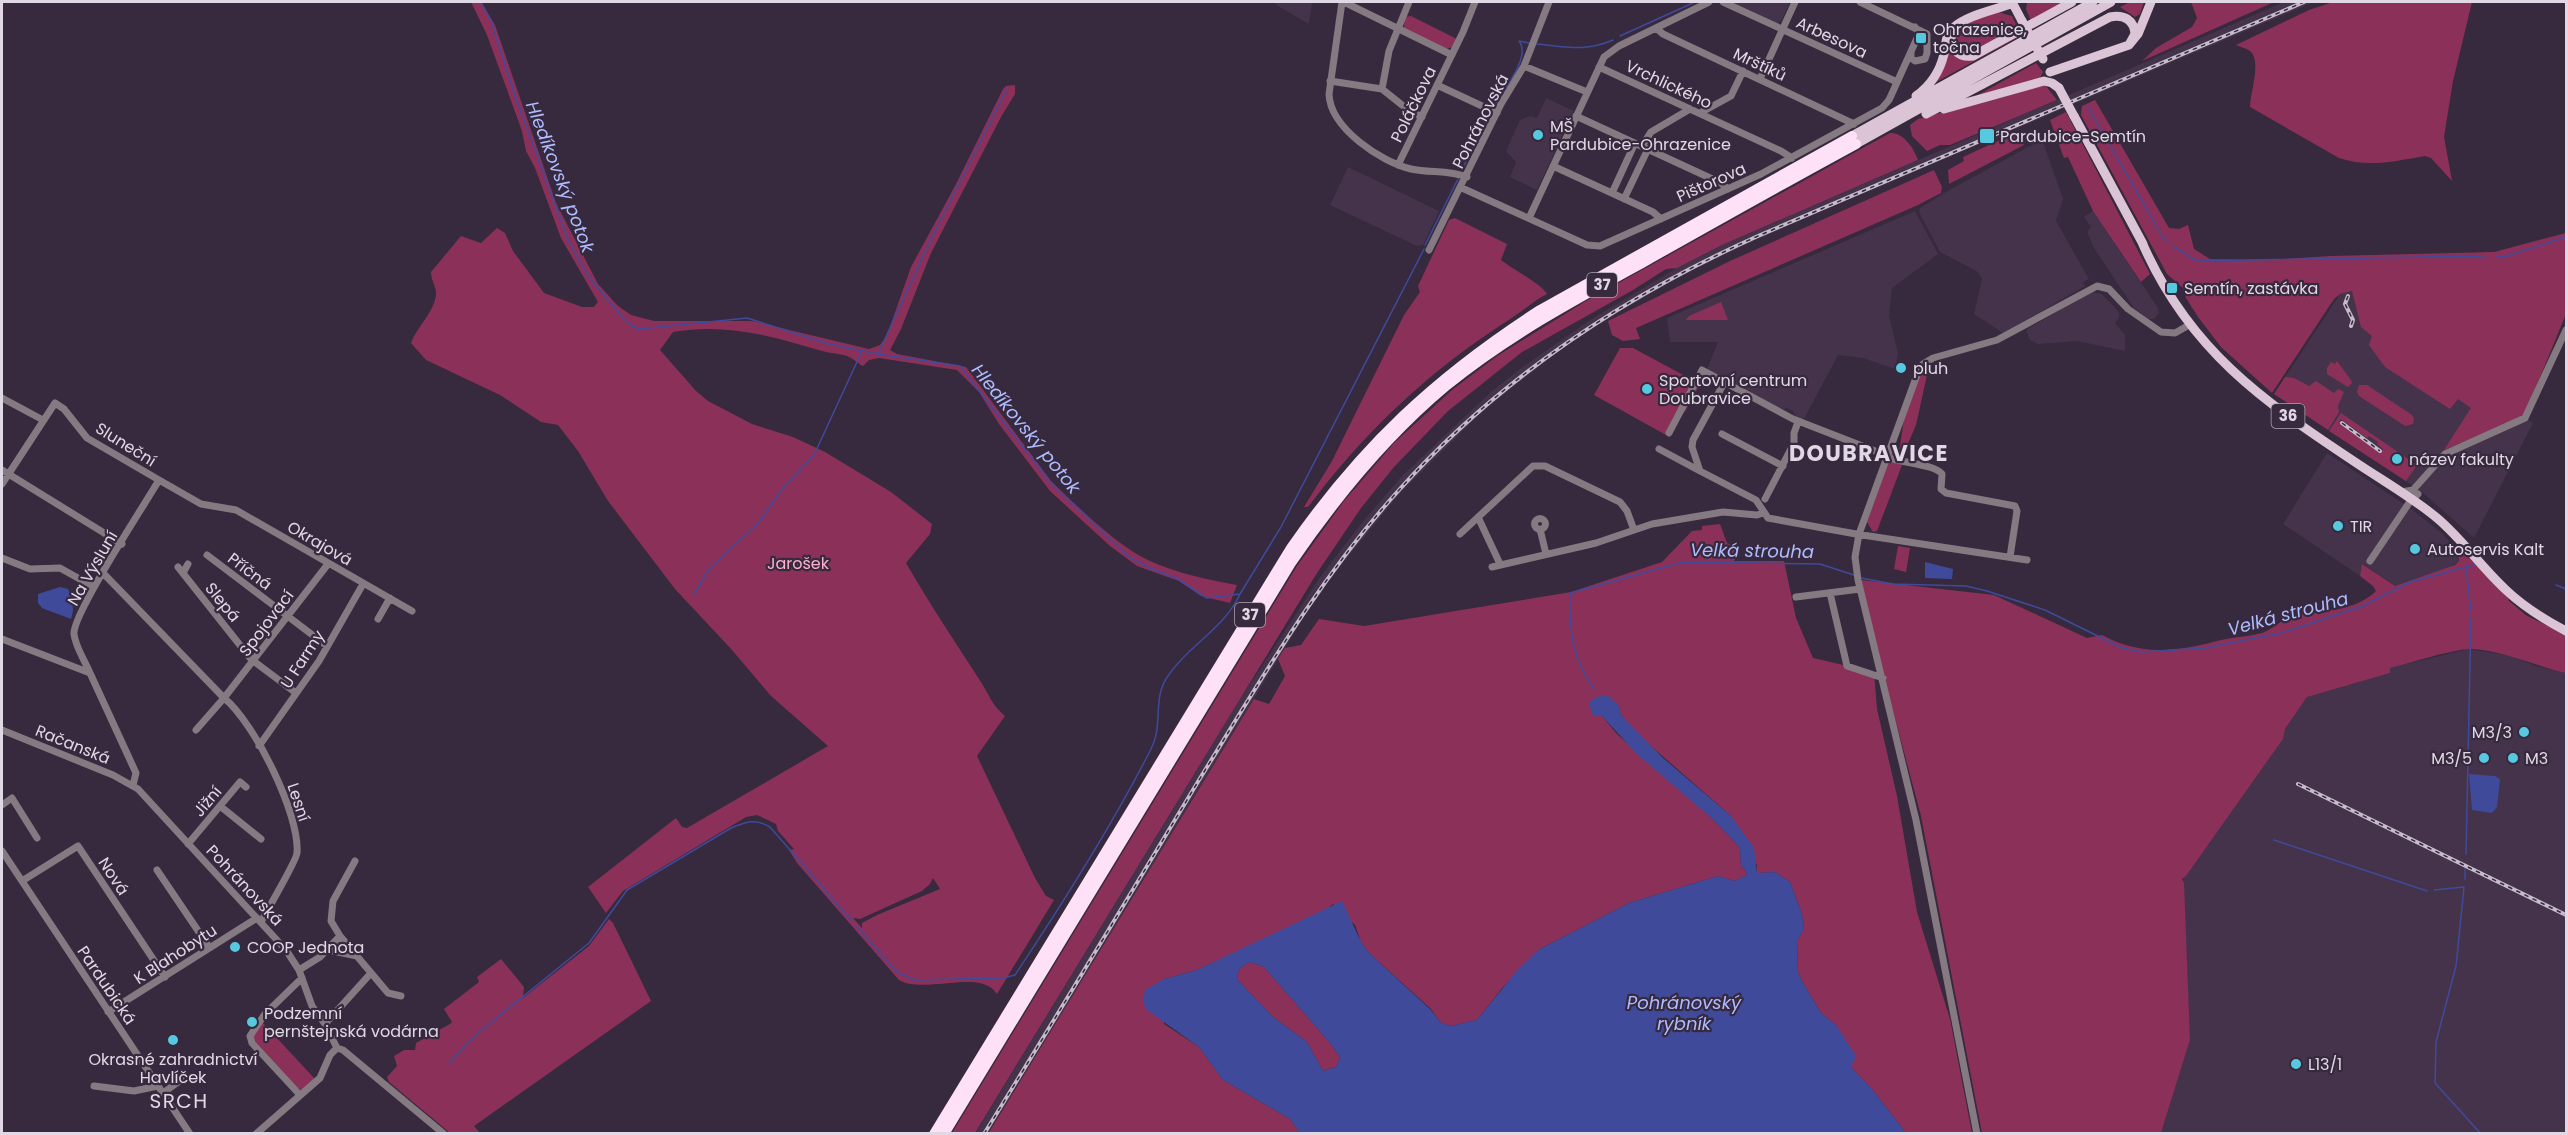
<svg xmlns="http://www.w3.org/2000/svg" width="2568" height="1135" font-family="Poppins,sans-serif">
<rect width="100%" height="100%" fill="#37293e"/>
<path fill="#45334c" d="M1274,2H1312L1309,24L1278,6Z
M1732,2H1790L1781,21L1778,23Z
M2284,2H2314L1779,229L1687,272L1605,320L1565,346L1486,408L1400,493L1329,580L1302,620L988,1133L975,1134L1239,701L1320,577L1360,525L1402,476L1492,391L1524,366L1590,320L1677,268L1722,245Z
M1546,98L1574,111L1537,190L1510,177L1516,162L1506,151L1520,120L1530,116L1537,118Z
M2039,141L2043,142L2063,199L2056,221L2089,279L2083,282L2085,286L2003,333L1974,314L1982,279L1978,272L1940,252L1919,212L1920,208L1946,192Z
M1348,167L1439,211L1423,245L1417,246L1330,205Z
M1915,211L1938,254L1892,288L1889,316L1898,353L1895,369L1863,358L1838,355L1803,421L1797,418L1793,411L1787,408L1781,410L1707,369L1718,342H1670L1667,318Z
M2093,211L2158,308L2159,313L2154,319H2148L2134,308L2094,248L2087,232L2091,227L2084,217Z
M2352,291L2533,423L2474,538L2422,492L2274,394L2340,294Z
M2091,292L2102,294L2119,312V318L2115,323L2125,335V351L2077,341L2038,344L2030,340L2026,330Z
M2327,453L2410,508L2442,533L2455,548L2459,561L2447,569L2395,586L2363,564L2360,576L2283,524Z
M2469,649L2511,656L2536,666L2566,673V1133L2161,1134L2190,1040L2183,876H2186L2283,739L2285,729L2307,697L2390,673L2389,668Z"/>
<path fill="#8b3159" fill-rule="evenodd" d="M471,2H481L495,25L556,203L598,284L618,306L631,315L654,321H752L869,349L880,345L887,335L911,267L955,186L1003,89L1006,86L1015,85V94L1001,117L931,253L901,329L890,350L897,354L966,367L1051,481C1076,505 1103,532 1132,551C1161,570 1203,579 1237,585L1230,603L1201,596L1179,581L1137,566L1110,546L1050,491L999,424L979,392L957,370L879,358L869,360L863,366C857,363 853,358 847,356C837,353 826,353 815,349C769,335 722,323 673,332L660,350L696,391L708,401L752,424L793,437L825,452L891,492L932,524L930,534L906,563C929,603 954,640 979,679C990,695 990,703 1005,716L977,756L1035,878L1046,896L1054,900L997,994C981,968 924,995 899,980L797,863L789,850L794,849L778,831L776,824L757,815L746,817L623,891L606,913L588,887L676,818L682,827L687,828L828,746L771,696L732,650L675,589L608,501L578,451L558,425L541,422L500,395L426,360L411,343C417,327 434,312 436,295C437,288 431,281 431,272L461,236L481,243L497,228L505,233L513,251L544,293L582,307H594L598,302L561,238L535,168L526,151L522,131L487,35ZM933,878L940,889L877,915L862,923V928L853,918L860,919L922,891L930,884Z
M2032,2H2066L2031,21L2026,9L2027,3Z
M2130,2H2144L2140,14L2135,17L2120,7Z
M2191,2H2274L2142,61L2156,48L2192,27L2197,18Z
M2333,2H2472L2453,81L2444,137L2452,181L2431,158L2425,156C2396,161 2368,168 2339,158L2250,107C2250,93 2262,61 2250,51C2246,48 2240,47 2236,45L2309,10Z
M1998,12L2012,16L2018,28L1974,53H1963L1954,44C1956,21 1980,18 1998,12Z
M1411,16L1457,39L1453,47L1446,49L1404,28L1405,17Z
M2021,33L2022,35L1936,82L1935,80L1949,46L1961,58Z
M2036,63L2043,72L2040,78L1976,96Z
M2040,85H2045L2057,100L1950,145H1940L1927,151L1912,136L1910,125L1918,119Z
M2095,100L2169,228L2179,229L2188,225L2194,249L2210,259L2266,260L2331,256L2494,252L2566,233V314L2524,416L2444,450L2471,408L2458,399L2450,409L2385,367L2369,345L2372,336L2361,327L2352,291L2340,294L2334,299L2272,393L2221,347L2198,317L2186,298L2183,288L2167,274L2081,115L2082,106Z
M2066,112L2150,274L2141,282L2093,211L2068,157L2064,158L2050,120Z
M2017,132L2024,145L1949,184L1948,170L1964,161L1963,157Z
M1890,133C1903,132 1914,148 1918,160L1722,245L1677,268L1666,269L1633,290L1522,352L1448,411L1394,467L1361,508L1317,573L975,1133H952L1297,566L1344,501L1394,443L1452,390L1497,356L1586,301Z
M1934,170L1942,187L1941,193L1918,205L1636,328L1640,339L1623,341L1612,335L1608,321L1730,261Z
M1455,218L1507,244L1501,260C1512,269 1542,284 1547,294C1535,300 1524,310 1513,317C1429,371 1368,428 1308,507H1304L1332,461L1404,315L1420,292L1418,286L1449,220Z
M1721,302L1728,320H1686L1689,316Z
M1620,348H1633L1700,384L1686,410L1666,435L1594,395Z
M2337,361L2351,380L2352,383L2348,387L2327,374V368L2331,362L2335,364Z
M1927,366H1929L1916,425L1901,460L1892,455V453L1900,447L1904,418L1919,378Z
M2285,377L2294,378L2309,386L2316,381L2334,393L2338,389L2344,392L2338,406L2339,412L2328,430L2274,394Z
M2359,385H2367L2412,415L2414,419L2413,424L2405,426L2359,396L2357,392Z
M2341,413L2417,465L2406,481L2329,431ZM2341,419L2367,438L2369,436L2378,442L2377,444L2383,449L2380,452L2339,422Z
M1891,461L1902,465L1877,531L1873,532L1867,522L1888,463Z
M1720,524L1727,543L1740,549L1734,561H1784L1796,618L1813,658L1874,672L1877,709L1897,796L1917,912L1950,1019L1972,1133H1906L1871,1088L1851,1067L1836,1025L1821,1013L1803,983L1798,972L1797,941L1804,929L1802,914L1790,882L1775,872L1757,873V865L1731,816L1643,739L1621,715L1619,706L1602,716L1617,734L1715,821L1740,848L1741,867L1745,869L1747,875L1734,881L1718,876L1629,903L1540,949L1503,987L1477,1020L1450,1026L1440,1022L1431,1009L1369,953L1361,942L1355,925L1333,904L1323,912L1197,970L1164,979V1024L1199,1047L1223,1080L1290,1119L1300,1133L988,1134L1254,699L1269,704L1285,676L1278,659L1285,648L1301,645L1319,619L1364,626L1571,592L1662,562L1692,531L1702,530V526Z
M1898,546L1910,548L1906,572L1894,569Z
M2458,554C2478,557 2496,584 2510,598L2508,600L2527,616L2566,634V673C2535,666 2504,651 2472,649C2453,649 2410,663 2390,668V673L2307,697L2285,729L2283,739L2186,876L2182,879L2184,883L2190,1040L2161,1133H1982L1921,816L1877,650L1861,580L1994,595L2087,638L2102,635C2141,656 2175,652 2217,641C2231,637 2247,637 2262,633C2274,629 2282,618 2294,616C2321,610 2355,612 2376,591L2373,586L2360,576L2362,564L2395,586L2455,565L2459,561Z
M609,919L613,923L651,1001L474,1126L480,1133H450L389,1082L387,1077L397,1066L394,1056L404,1050H415L416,1043L450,1024L452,1022L444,1009L479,982L477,977L501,959L524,987L523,998L589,946Z
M1250,962L1264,967L1330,1043L1340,1057L1336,1067L1323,1071L1307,1042L1273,1017L1237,979L1239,969Z
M261,1021L315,1079L302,1090L298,1088L253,1039L254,1030Z"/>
<path fill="#3f4b9a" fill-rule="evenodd" d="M1925,562L1953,569L1952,579L1925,578Z
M60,587L68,589C72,599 75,608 71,619L42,608L38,603V594Z
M1607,695L1619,706L1621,715L1663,758L1731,816L1754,848L1757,873L1775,872L1790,882L1802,914L1804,929L1797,941L1798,972L1803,983L1821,1013L1836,1025L1856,1056L1851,1067L1871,1088L1906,1133H1300L1290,1119L1223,1080L1199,1047L1147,1010L1143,1002L1145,990L1164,979L1197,970L1342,901C1351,918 1357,938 1369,953L1431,1010L1440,1022L1450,1026L1477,1020L1519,968L1540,949L1629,903L1718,876L1734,881L1747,875L1745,869L1741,867L1740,848L1715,821L1638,755L1602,716H1593L1589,703L1596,697ZM1250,962L1264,967L1330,1043L1340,1057L1336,1067L1323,1071L1307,1042L1273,1017L1237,979L1239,969Z
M2469,774L2495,776L2500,779L2497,807L2492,813L2472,810Z"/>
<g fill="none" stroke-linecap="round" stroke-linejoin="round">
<path stroke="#3f4b9a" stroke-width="1.5" d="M481,2L491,21L517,101L569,242L589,277L623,318L632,326L639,329L747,318L829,344L878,354L960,366L1051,483L1129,557L1150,568L1178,579L1207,598L1240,594L1281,527L1424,249
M1620,36L1695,2
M1537,44C1567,47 1585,52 1613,40
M1493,107C1502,92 1532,57 1519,41L1529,43
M2088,107L2162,236L2167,241
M1462,170L1489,114
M1425,245L1458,179
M2173,246L2197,261L2476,256L2486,258
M2496,257H2504L2566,237
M878,354L932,237L1007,89
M2466,567L2471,611
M1861,578L1893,584L1966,586L1987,591L2045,610L2122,648L2142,652L2205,648L2281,633L2363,606L2410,582L2477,564
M2556,585L2566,589
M694,594L709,569L759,522L783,488L814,455L862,351
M1594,689C1572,658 1569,629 1570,593L1683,562L1820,564L1854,575
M2274,840L2427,891
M2466,854L2471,616
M2465,879V869
M2434,890L2464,887L2456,966L2436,1042L2435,1083L2481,1134
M856,926L897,972L915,980L1003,978L1015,975C1063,903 1112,826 1151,749C1163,727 1153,700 1166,679C1186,647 1225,628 1240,594
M449,1063L478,1033L589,943L627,890L731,828C746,822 755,818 770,827L852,921"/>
<path stroke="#857a82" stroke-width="7" d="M1342,2L1329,94C1330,128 1381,162 1411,169C1430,173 1449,170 1467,177
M1344,2L1452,55
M1409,2L1389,51L1382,89L1407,109L1422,117
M1723,2L1897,82
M1860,2L1927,34V53L1925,59L1915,61L1911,58V52
M1656,28L1663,34L1854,124
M1524,66L1587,92
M1599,67L1781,151L1792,158
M1760,79L1795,2
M1330,81L1382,89
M1437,85L1497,113
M1700,113L1731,96L1743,71
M1576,116L1721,183L1728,189
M1642,146L1651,132L1690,109
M1398,165L1463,32L1475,2
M1553,166L1653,212L1661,219
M1462,188L1587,245L1600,246L1761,174L1882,108L1889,100L1918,36V31L1915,27
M1612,193L1635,143
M1624,199L1648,149
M1529,218L1604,57L1619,46L1709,2
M1429,250L1501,104L1524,66L1549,2
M1724,383L1693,440L1692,447L1700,471L1756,500L1768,518L1856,534L2027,560
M2,398L43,420
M1669,433L1702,370L1793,419L1888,456
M1722,434L1783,466
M1659,449L1700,471
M1887,457C1901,463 1934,464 1942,474L1941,489L1946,493L2015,506L2017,511L2010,557
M2,470L122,544
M2,484L55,403L64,409L87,438L159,480L201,504L236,510L412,611
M2401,492L2413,490L2445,454L2525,418L2566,330
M1765,499L1794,443V433L1798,422
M1478,517L1500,564
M1534.5 524a5.5 5.5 0 1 1 11 0a5.5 5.5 0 1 1-11 0Z
M1540,529L1546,554
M1460,534L1533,466H1545L1620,502L1627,511L1634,530
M207,555L327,646
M2,558L30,569L60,568L94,587
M2370,561L2411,500L2418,494
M178,567L251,659L296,693
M1492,567L1596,543L1652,524L1723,512L1757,515L1763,513
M103,573L224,698L196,730
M183,573L188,564
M1830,593L1847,666L1883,678
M1796,597L1860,589
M378,619L390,598
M2,639L90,673L136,773L133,785
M90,673C85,661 75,646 74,634C72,615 145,504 159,480
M2,730L113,775L138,789L286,950L299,970L312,1006L325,1024L337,1048
M259,746L319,661L363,584
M2,805L12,798L37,838
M220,806L261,839
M188,844L240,782L246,787
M2,851L190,1134
M355,861L333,901L331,921L340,936L388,993L401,996
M157,870L209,947
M22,881L78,846L165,977
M261,922C266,912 297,860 297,853C300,814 254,722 224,698L328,564
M328,950L357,956
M299,970L320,957L340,936
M108,1012L257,918
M325,1024L371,973
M337,1048L343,1050L444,1134
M94,1086L134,1091L158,1086
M163,1093L185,1077
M300,1095L252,1043L250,1036L265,1014L302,978
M256,1134L320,1078L330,1055L337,1048
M1977,1134L1916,820L1858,580L1855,557L1859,534L1917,375L1923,364L1933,358L1997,340L2097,286L2109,289L2128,309L2161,332L2175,333L2189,325"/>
<path stroke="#dbc4d5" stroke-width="9" d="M2012,2L2022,21
M1951,34C1950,49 1958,58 1973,56L2072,2
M2050,72L2129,45L2138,34L2151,2
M1916,96C1930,86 1940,71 1944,54C1946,45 1945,35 1953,28C1967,15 1995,10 2013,3
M1944,109L2044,81L2052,83L2059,88
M1926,114L2110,17C2124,14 2134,20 2135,34L2129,45
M2074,116L2143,244
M1852,136L2093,2
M1856,144L2111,2
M2141,240C2188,350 2263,401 2358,464C2385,482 2413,498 2437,518C2463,540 2482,568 2506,590C2524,607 2545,620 2566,631"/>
<path stroke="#fee1f6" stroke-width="10" d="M934,1134L1291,548C1362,446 1436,377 1540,310L1852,136
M944,1134L1291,563C1336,497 1385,437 1446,386C1506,337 1574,300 1642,263C1713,223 1784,183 1856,144"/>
<g stroke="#c5bbca" stroke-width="4">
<path id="rail" d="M2348,296L2345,304L2353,320L2351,326
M2342,423L2380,451
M2298,784L2566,915
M984,1134C1057,1016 1128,898 1199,780C1261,680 1319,578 1399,490C1499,379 1622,297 1758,236L2304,2"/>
</g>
<use href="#rail" stroke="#37293e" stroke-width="1.5" stroke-dasharray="4.5" stroke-linecap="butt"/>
<path stroke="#dbc4d5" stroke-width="9" d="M2022,21L2043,59
M2059,88L2074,116"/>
</g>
<g fill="#56c9e0" stroke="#37293e" stroke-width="2">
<rect x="1915" y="32" width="12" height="12" rx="3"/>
<circle cx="1538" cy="135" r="6"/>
<rect x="1979" y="128" width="16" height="16" rx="3"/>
<rect x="2166" y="282" width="12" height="12" rx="3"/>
<circle cx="1901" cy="368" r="6"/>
<circle cx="1647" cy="389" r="6"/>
<circle cx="2397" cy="459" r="6"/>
<circle cx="2338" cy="526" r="6"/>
<circle cx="2415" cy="549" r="6"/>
<circle cx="2524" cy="732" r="6"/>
<circle cx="2484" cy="758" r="6"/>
<circle cx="2513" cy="758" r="6"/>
<circle cx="235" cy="947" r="6"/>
<circle cx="252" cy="1022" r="6"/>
<circle cx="173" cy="1040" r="6"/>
<circle cx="2296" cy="1064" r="6"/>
</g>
<g text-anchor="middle" stroke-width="4.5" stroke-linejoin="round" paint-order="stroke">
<g fill="#37293e" stroke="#aea4b3" stroke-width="1.5">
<rect x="1587" y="273" width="30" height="24" rx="4.5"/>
<rect x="2271.5" y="404" width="33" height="24" rx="4.5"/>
<rect x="1235" y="603" width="30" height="24" rx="4.5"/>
</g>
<g font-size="15" font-weight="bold" fill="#e1d8e5">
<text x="1602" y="290">37</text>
<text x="2288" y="421">36</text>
<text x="1250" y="620">37</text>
</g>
<g font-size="16" fill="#e1d8e5" stroke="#37293e" text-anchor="start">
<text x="1933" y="35">Ohrazenice,<tspan x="1933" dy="18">točna</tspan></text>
<text x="1550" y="132">MŠ<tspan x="1550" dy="18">Pardubice-Ohrazenice</tspan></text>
<text x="2000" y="142">Pardubice-Semtín</text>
<text x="2184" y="294">Semtín, zastávka</text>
<text x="1913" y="374">pluh</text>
<text x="1659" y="386">Sportovní centrum<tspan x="1659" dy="18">Doubravice</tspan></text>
<text x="2409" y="465">název fakulty</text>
<text x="2350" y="532">TIR</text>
<text x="2427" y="555">Autoservis Kalt</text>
<text x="2512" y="738" text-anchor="end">M3/3</text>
<text x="2472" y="764" text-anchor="end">M3/5</text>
<text x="2525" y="764">M3</text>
<text x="247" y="953">COOP Jednota</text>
<text x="264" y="1019">Podzemní<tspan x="264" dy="18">pernštejnská vodárna</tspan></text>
<text x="173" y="1065" text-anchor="middle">Okrasné zahradnictví<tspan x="173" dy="18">Havlíček</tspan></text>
<text x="2308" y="1070">L13/1</text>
</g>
<g font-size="16" fill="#e1d8e5" stroke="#37293e">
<text transform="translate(1832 37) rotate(25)" y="6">Arbesova</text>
<text transform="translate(1760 64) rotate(25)" y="6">Mrštíků</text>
<text transform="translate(1669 84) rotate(25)" y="6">Vrchlického</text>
<text transform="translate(1413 104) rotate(-64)" y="6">Poláčkova</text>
<text transform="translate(1480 121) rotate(-63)" y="6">Pohránovská</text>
<text transform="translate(1711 182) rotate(-24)" y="6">Pištorova</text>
<text transform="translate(126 444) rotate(32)" y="6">Sluneční</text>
<text transform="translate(320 543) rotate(30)" y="6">Okrajová</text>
<text transform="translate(92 568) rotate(-60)" y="6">Na Výsluní</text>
<text transform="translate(250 571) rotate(37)" y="6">Příčná</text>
<text transform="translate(223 602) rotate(51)" y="6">Slepá</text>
<text transform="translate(266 623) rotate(-53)" y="6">Spojovací</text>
<text transform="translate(302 659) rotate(-57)" y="6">U Farmy</text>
<text transform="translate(73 744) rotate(22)" y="6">Račanská</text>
<text transform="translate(207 801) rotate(-50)" y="6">Jižní</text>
<text transform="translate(299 802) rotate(72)" y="6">Lesní</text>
<text transform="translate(114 876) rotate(57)" y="6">Nová</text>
<text transform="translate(245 885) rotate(47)" y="6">Pohránovská</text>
<text transform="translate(175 954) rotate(-33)" y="6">K Blahobytu</text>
<text transform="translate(107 985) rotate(56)" y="6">Pardubická</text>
</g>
<g font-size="16" fill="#fdb1cd" stroke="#37293e">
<text x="798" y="569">Jarošek</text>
</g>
<g font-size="18" font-style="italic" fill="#adbcff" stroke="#37293e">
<text transform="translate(560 177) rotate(69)" y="6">Hledíkovský potok</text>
<text transform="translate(1026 429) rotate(51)" y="6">Hledíkovský potok</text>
<text transform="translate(1752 551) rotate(1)" y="6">Velká strouha</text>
<text transform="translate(2288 614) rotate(-15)" y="6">Velká strouha</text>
<text x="1684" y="1009">Pohránovský<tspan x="1684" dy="21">rybník</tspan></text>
</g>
<g font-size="20" letter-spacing="1.5" fill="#e1d8e5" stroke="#37293e">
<text x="179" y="1108">SRCH</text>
</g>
<g font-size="22" font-weight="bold" letter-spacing="1.5" fill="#e1d8e5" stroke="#37293e">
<text x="1869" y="461">DOUBRAVICE</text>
</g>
</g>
<rect width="2568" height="1135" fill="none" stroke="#e1d8e5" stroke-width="6"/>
</svg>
